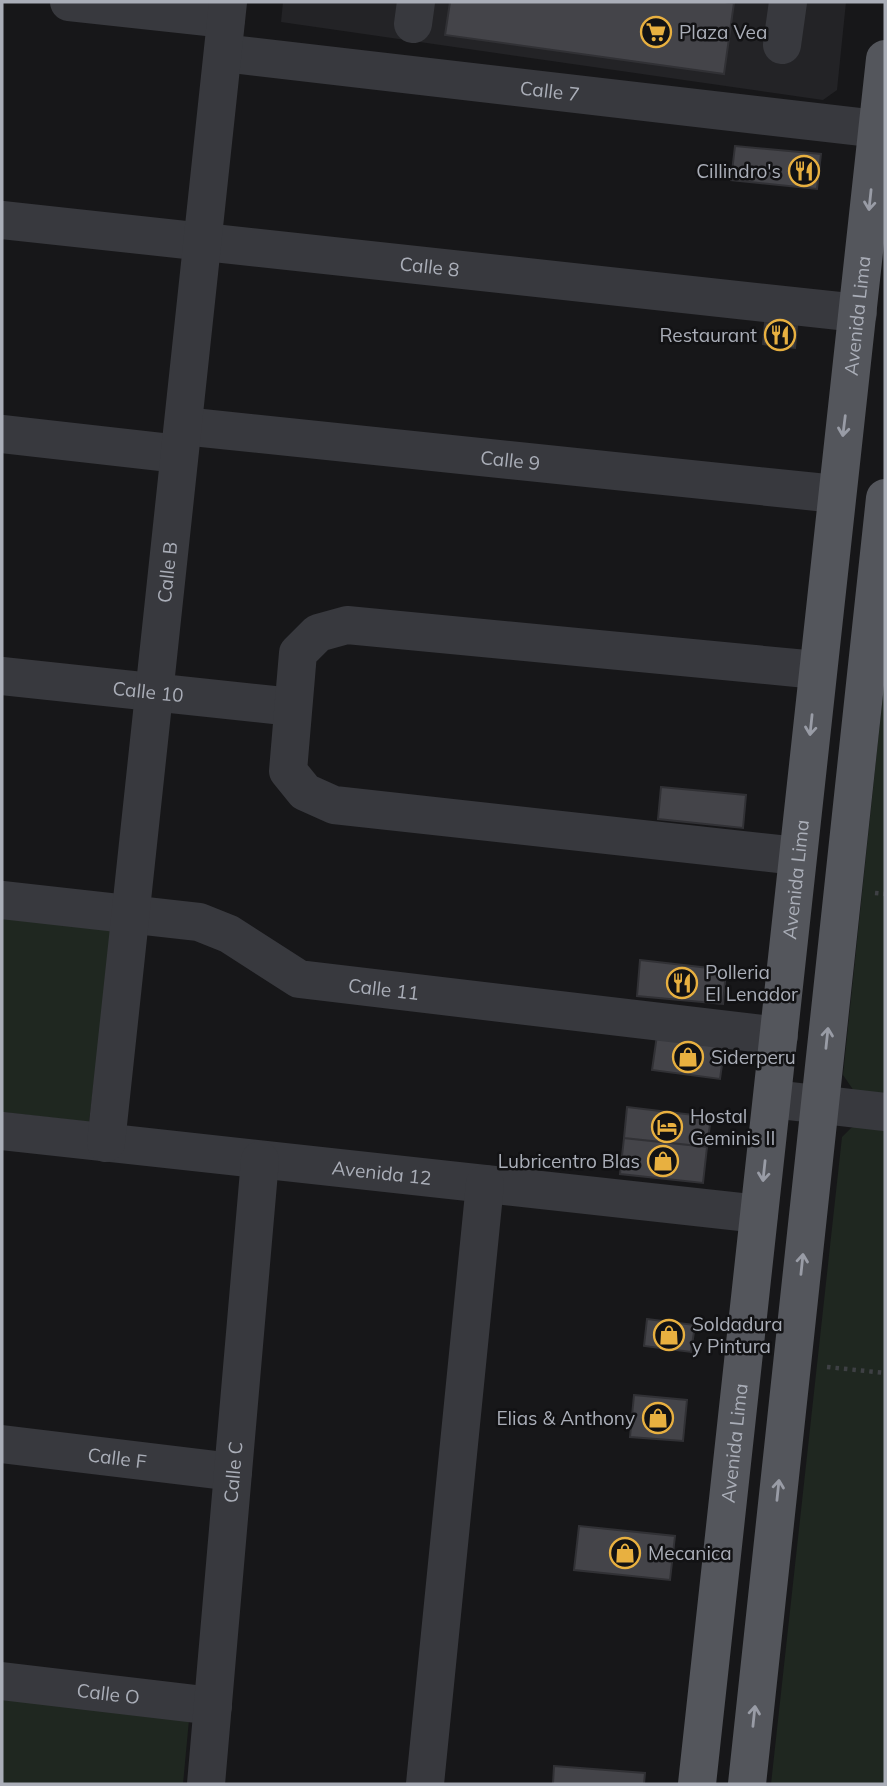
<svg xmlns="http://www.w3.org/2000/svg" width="887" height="1786" font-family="Mulish,sans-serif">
<rect width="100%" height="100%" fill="#171719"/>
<path fill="#232326" d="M283,2H846L837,90L823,100L281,22Z"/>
<path fill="#1f2720" d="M885,674V1096L854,1091L843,1075Z
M2,916L113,929L89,1122L2,1112Z
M858,1125L885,1128V1784H771L842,1137L851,1128Z
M2,1691L190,1709L183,1784H2Z"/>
<path fill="#444449" stroke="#313135" stroke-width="2" d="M450,2H725L734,3L724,74L445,35Z
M735,146L821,154L817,189L731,180Z
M765,323L797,326L795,348L763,344Z
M661,787L746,795L743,828L658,819Z
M640,960L726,970L723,1004L637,996Z
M657,1035L725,1044L720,1079L652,1070Z
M627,1107L711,1117L707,1147L624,1138Z
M624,1138L707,1147L703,1183L620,1174Z
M647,1319L695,1325L691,1352L644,1346Z
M634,1395L687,1400L683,1441L630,1437Z
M579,1526L675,1536L670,1580L574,1570Z
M554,1766L645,1773L644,1784H553Z"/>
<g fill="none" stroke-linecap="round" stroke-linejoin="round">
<path stroke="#3e4044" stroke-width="4.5" stroke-dasharray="3.5 5" stroke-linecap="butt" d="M875,893L885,894
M827,1367L885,1373"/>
<g stroke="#38393e" stroke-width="38">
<path d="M69,2L226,19"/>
<path d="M413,24L416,2"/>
<path d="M782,45L788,2"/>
<path id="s1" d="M223,53L878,129"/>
<path id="s2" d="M2,220L858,313"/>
<path id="s3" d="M183,426L836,494"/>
<path d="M2,434L179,454"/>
<path id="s4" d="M2,676L293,707"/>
<path d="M797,856L334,805L305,792L288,771L298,653L318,633L347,625L817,670"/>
<path id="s5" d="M2,900L199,922L229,934L299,979L779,1036"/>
<path d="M772,1099L885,1112"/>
<path id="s6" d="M2,1131L759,1214"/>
<path id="s7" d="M106,1143L228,2"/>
<path id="s8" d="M2,1444L233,1472"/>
<path id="s9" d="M2,1681L213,1706"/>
<path id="s10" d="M206,1784L260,1160"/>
<path d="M425,1784L485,1184"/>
</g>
<g stroke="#54565c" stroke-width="38">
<path id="s11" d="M697,1784L885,59"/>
<path d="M747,1784L885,498"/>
</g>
</g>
<defs><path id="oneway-shaft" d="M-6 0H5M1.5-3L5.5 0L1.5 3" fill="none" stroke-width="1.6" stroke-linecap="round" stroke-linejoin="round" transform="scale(1.75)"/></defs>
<g stroke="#999ca6">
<use href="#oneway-shaft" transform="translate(870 200) rotate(96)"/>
<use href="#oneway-shaft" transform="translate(844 426) rotate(97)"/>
<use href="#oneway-shaft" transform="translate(811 725) rotate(96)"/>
<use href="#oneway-shaft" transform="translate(827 1038) rotate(-84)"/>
<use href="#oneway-shaft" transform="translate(764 1171) rotate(96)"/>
<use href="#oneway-shaft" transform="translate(802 1264) rotate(-84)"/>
<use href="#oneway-shaft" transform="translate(778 1490) rotate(-84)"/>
<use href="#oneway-shaft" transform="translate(754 1716) rotate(-84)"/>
</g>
<defs>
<g id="supermarket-ring" transform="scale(1.575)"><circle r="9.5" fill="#121214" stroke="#e8b040" stroke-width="1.5"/><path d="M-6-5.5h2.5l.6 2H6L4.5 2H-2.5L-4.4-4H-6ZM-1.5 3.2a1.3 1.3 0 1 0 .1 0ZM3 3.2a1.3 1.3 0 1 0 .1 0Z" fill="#e8b040"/></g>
<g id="restaurant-ring" transform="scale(1.575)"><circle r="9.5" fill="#121214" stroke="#e8b040" stroke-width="1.5"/><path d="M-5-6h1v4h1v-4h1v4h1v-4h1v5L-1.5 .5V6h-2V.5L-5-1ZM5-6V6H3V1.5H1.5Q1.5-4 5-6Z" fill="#e8b040"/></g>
<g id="shop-ring" transform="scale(1.575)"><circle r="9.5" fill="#121214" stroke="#e8b040" stroke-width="1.5"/><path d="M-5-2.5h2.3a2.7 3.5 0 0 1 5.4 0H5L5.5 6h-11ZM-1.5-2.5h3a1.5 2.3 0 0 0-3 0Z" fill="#e8b040"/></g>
<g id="hotel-ring" transform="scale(1.575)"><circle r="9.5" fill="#121214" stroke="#e8b040" stroke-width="1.5"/><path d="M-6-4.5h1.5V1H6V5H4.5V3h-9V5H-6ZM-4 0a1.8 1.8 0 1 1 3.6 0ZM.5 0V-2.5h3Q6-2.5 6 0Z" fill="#e8b040"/></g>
</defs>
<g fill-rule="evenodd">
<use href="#supermarket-ring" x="656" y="32"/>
<use href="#restaurant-ring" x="804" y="171"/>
<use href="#restaurant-ring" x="780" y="335"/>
<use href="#restaurant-ring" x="682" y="983"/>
<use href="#shop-ring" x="688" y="1057"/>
<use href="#hotel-ring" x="667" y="1127"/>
<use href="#shop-ring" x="663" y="1161"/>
<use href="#shop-ring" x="669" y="1335"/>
<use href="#shop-ring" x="658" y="1418"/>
<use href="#shop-ring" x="625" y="1553"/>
</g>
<g text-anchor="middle" stroke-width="5" stroke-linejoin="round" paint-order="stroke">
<g font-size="19" fill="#aaaeb8" stroke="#121214" text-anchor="start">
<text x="679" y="39">Plaza Vea</text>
<text x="781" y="178" text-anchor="end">Cillindro's</text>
<text x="757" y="342" text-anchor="end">Restaurant</text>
<text x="705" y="979">Polleria<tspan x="705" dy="22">El Lenador</tspan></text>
<text x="711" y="1064">Siderperu</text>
<text x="690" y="1123">Hostal<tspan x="690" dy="22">Geminis II</tspan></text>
<text x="640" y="1168" text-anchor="end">Lubricentro Blas</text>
<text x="692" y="1331">Soldadura<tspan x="692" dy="22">y Pintura</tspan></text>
<text x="635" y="1425" text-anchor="end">Elias &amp; Anthony</text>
<text x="648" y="1560">Mecanica</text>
</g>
<g font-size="19" fill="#aaaeb8" stroke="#121214">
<text dy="7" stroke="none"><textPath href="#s1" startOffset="329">Calle 7</textPath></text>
<text dy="7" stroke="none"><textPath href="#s2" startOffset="430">Calle 8</textPath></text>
<text dy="7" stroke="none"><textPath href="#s11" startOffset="1477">Avenida Lima</textPath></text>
<text dy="7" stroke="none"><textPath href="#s3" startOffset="329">Calle 9</textPath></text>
<text dy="7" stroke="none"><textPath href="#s7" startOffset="574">Calle B</textPath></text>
<text dy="7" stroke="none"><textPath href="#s4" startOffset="147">Calle 10</textPath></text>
<text dy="7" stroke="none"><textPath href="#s11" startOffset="910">Avenida Lima</textPath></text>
<text dy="7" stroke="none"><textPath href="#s5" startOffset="399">Calle 11</textPath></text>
<text dy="7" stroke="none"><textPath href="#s6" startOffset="382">Avenida 12</textPath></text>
<text dy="7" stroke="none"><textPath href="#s11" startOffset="343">Avenida Lima</textPath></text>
<text dy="7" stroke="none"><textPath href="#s8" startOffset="116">Calle F</textPath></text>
<text dy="7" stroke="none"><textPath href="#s10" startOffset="313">Calle C</textPath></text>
<text dy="7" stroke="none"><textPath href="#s9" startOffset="107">Calle O</textPath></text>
</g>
</g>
<rect width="887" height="1786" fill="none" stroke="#aaaeb8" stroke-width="7"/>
</svg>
